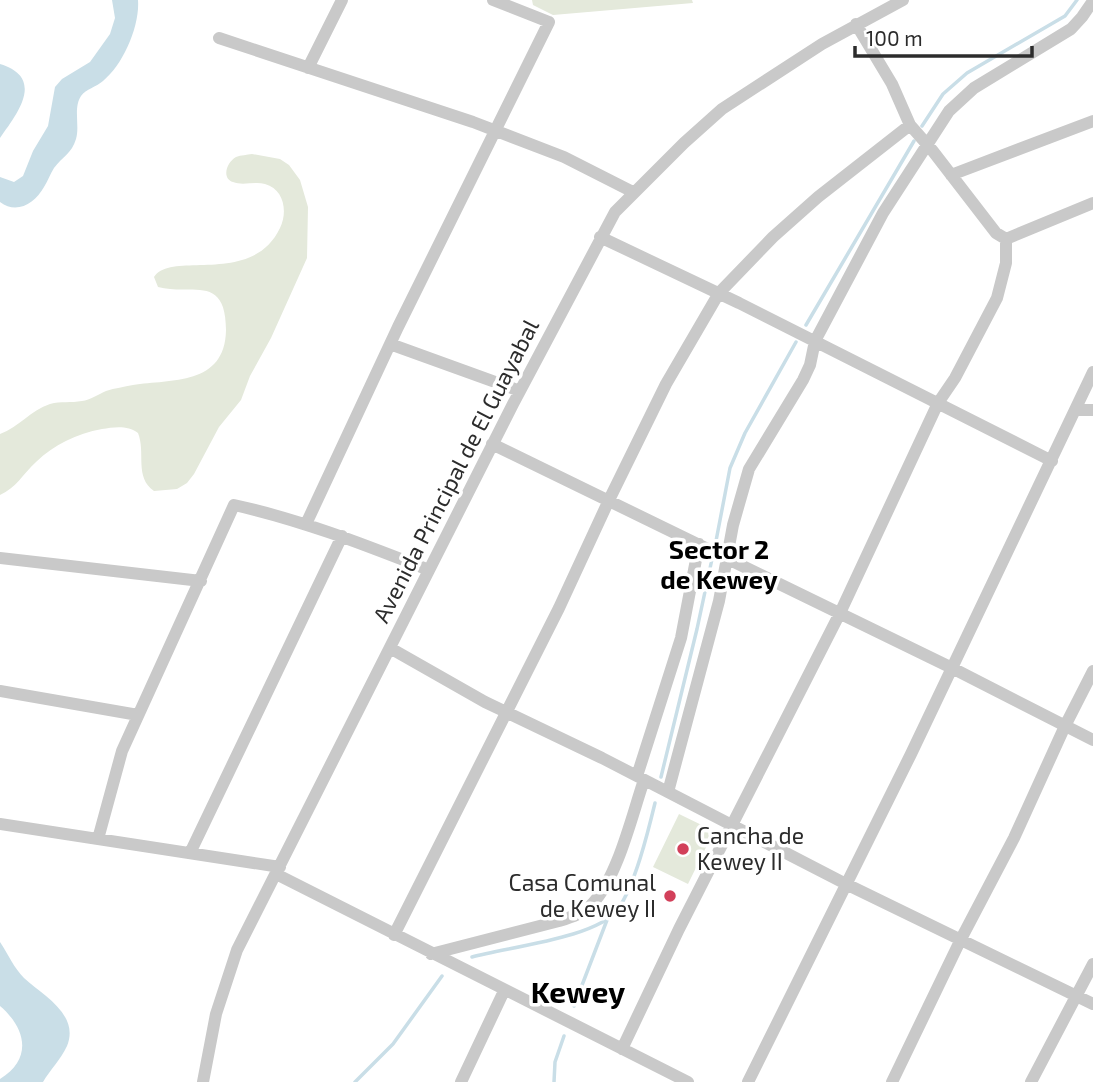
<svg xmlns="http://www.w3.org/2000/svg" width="1093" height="1082" font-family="'Exo 2',sans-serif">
<rect width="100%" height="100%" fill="#fff"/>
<path fill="#e4e9db" d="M532,0H692L693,3L553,15L533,5Z
M252,154L280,159L289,165L300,180L308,207L307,258L271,338L250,376L241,400L219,427L194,474L187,483L177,489L154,491C134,477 146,453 138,433C128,425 114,427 102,429C76,434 55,444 36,462C23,474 16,488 0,495V434C19,427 31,410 50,404C61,401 71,403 82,401C90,400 99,394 106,391C115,388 124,387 133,385C171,379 225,386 226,330C226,273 190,296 158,287L154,277C171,250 252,287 280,228C288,212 284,189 265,184C255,181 243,186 233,182C221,178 227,162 236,157C241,155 247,155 252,154Z
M679,814L714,831L688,884L653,867Z"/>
<path fill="#c9dee7" d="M112,0H138C140,26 123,65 103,81C96,87 86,89 81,96C73,108 80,126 76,139C72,153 62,157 54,168C50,174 48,181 44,187C35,203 17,215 0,202V177L14,182L23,176L33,151L48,126L55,87L62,79L90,62L110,34L115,18Z
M0,64C46,78 17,114 0,138Z
M0,942C8,954 14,968 24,978C42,995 80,1014 67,1046C61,1059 50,1070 43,1082H0V1079C33,1059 26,1028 0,1006Z"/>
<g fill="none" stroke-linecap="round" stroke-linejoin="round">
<path stroke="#c9dee7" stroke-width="3.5" d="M922,126L943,94L967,73L1065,16L1077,0
M806,325L914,141
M716,541L730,468L745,433L796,342
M661,777L697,629L712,559
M472,957C507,947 598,938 618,909C635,885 648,832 655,803
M574,1006L607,920
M355,1082L393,1044L442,976
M554,1082L555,1062L564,1036"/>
<path stroke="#c9c9c9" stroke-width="12" d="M856,24L892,84L910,125L932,150L996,233L1006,239
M219,38L473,122L564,157L633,192
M308,68L342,0
M951,175L1093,121
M600,237L739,303L1052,461
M1006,239L1093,203
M390,344L520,391
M1076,410H1093
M492,444L952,668L1093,740
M306,524L398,327L549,22L493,0
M0,558L201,581
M390,648L485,702L602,758L846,884L1093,1004
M0,691L138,715
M637,776L681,638L699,544
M668,792L719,601L733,525L749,469L803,380L810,365L815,341L883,213L949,111L974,88L1071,29L1082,17L1093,1
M0,824L280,867
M98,839L122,751L234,505C302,520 365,545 429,570
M190,853L342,536
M276,874L688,1082
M394,935L559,608L609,500L666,384L719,293L773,237L818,197L910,125
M431,954L559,921C572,917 584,913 593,903C618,876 632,815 644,780
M622,1049L679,929L840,613L938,403L955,378L997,298L1006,263V239
M203,1082L216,1014L237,950L513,404L615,212L684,143L722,109L822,44L903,0
M461,1082L504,991
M748,1082L911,754L1093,372
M892,1082L961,939L1014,838L1065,726L1093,671
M1031,1082L1093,964"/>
</g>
<g fill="#d2405a" stroke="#fff" stroke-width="2.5">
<circle cx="683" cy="849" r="7"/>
<circle cx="670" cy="896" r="7"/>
</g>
<g text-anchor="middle" stroke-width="7" stroke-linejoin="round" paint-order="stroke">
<g font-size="23" fill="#2c2c2c" stroke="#fff">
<text transform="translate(456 471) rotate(-63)" y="8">Avenida Principal de El Guayabal</text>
</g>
<g font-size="23" fill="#2c2c2c" stroke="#fff" text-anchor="start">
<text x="697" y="844">Cancha de<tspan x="697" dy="26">Kewey II</tspan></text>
<text x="656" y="891" text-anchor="end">Casa Comunal<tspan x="656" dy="26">de Kewey II</tspan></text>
</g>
<g font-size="26" font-weight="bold" fill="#000" stroke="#fff">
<text x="719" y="559">Sector 2<tspan x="719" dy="30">de Kewey</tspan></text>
</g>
<g font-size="30" font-weight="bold" fill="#000" stroke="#fff">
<text x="578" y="1003">Kewey</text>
</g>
</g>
<path d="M855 46v10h177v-10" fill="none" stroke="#2c2c2c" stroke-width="3.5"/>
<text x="866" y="46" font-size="21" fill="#2c2c2c" stroke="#ffffff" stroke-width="5" paint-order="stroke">100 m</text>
</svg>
